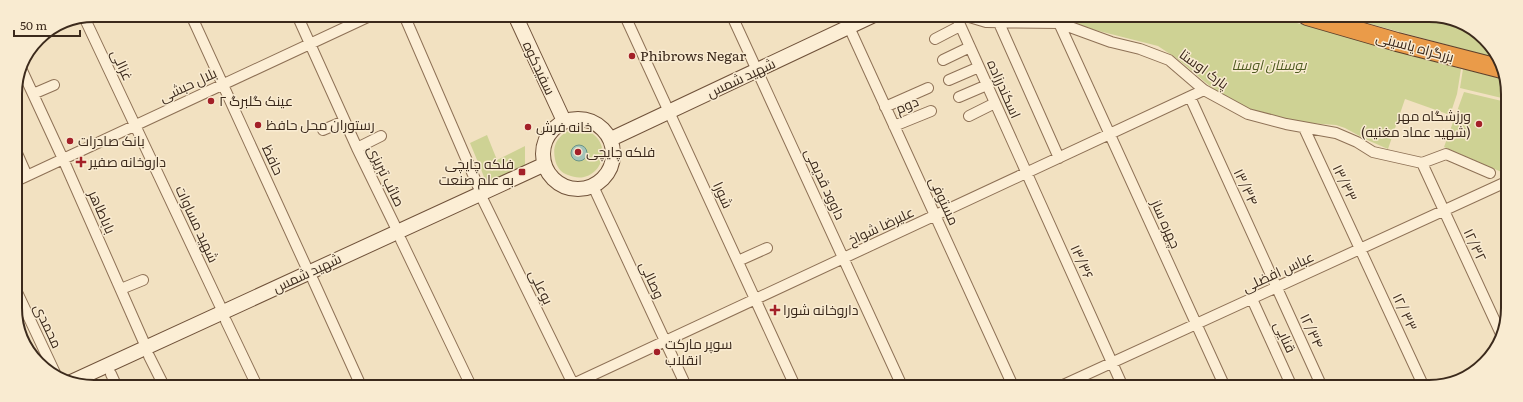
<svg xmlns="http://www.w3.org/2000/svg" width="1523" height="402" font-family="Literata,Cairo,serif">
<rect width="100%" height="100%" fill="#f2e1c1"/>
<path fill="#ced294" d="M1055,16H1272L1461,69L1457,94L1450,115L1405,99L1388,149L1365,139L1345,128L1336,125L1309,123L1288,119L1257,111L1234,103L1218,93L1179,60L1158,46L1087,28Z
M1341,16L1419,17L1461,25L1485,38L1496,58Z
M1463,69L1506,80V99L1460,88Z
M1464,92L1506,102V174L1444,147Z
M580,128C620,138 601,189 568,175C561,173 556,166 555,159C551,141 563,130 580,128Z
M487,135L497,160L525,146V166L487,184L470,143Z"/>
<path fill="#a4c4b9" stroke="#6a9487" d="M571 153a8 8 0 1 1 16 0a8 8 0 1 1-16 0Z"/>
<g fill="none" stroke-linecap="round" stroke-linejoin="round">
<g stroke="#8e7156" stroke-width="12">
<path id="street" d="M191,15L309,273
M297,15L357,148L398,232
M404,15L481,193
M625,16L795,386
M732,16L902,386
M956,16L1123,387
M966,16L986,22L1059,23L1111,42L1140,49L1169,60L1204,90L1248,114L1286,124L1336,133L1357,142L1373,152L1422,163
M84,17L223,312
M999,23L1059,158
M1059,23L1225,387
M849,27L1013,386
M935,39L960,26
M943,60L970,47
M20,66L63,159L146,347
M949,80L979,67
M33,94L54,85
M959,97L987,85
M1190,97L1322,387
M885,107L928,88
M969,116L995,103
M894,126L931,111
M1304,128L1424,387
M323,130L344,121
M357,148L381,136
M16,151L27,176
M1422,163L1501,334
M1422,163L1446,154L1490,173
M16,181L372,15
M593,186L686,386
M483,200L574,386
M401,240L471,386
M738,261L767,248
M313,280L361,386
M121,289L143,280
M16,290L55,373
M1252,299L1292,387
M226,321L257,386
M149,356L164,386
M111,374L116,385
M569,386L1204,90
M1061,386L1506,182"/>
</g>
<g stroke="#70523a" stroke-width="16">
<path id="secondary" d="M515,15L564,121
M543 154a35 35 0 1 1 70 0a35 35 0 1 1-70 0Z
M611,139L872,16
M71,382L543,165"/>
</g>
<g stroke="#5b3f2b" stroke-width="20">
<path id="highway" d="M1307,16L1397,42L1502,69"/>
</g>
<use href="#street" stroke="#fceed5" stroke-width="10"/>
<use href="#secondary" stroke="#fceed5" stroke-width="14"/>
<use href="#highway" stroke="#ea9b49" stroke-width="18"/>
</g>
<g fill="#a32028" stroke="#f9ebd1" stroke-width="1.5">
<circle cx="632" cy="56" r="4"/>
<circle cx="211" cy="101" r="4"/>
<circle cx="1479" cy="124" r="4"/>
<circle cx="258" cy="125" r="4"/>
<circle cx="528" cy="127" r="4"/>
<circle cx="70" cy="141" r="4"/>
<circle cx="578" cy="152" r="4"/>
<path d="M79 156h4v4h4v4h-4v4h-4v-4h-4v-4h4z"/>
<rect x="518" y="168" width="8" height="8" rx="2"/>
<path d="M773 304h4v4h4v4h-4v4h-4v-4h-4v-4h4z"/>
<circle cx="657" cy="352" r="4"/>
</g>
<g text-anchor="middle" stroke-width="3" stroke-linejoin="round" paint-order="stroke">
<g font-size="14" fill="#3c2a1c" stroke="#f9ebd1">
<text transform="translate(1415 47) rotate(15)" y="5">بزرگراه یاسینی</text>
<text transform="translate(122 65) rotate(65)" y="5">غزالی</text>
<text transform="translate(539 68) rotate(65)" y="5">سفیدکوه</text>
<text transform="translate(1204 69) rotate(36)" y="5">پارک اوستا</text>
<text transform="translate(741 78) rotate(-25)" y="5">شهید شمس</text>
<text transform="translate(188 85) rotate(-25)" y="5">بلال حبشی</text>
<text transform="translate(1004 89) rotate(66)" y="5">اسکندرزاده</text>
<text transform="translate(907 105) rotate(-23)" y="5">دوم</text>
<text transform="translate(273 160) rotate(65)" y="5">حافظ</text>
<text transform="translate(386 176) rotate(64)" y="5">صائب تبریزی</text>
<text transform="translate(1345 183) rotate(65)" y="5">۱۳/۳۳</text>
<text transform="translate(825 184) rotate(65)" y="5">داوود قدیمی</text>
<text transform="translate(1246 187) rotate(65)" y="5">۱۳/۳۴</text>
<text transform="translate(723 195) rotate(65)" y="5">شورا</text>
<text transform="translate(944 201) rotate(65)" y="5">مستوفی</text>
<text transform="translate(102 212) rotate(66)" y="5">باباطاهر</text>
<text transform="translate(197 224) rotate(65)" y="5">شهید مساوات</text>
<text transform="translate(1166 224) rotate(66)" y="5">چهره ساز</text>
<text transform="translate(881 226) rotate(-25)" y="5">علیرضا شواخ</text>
<text transform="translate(1475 245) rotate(65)" y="5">۱۲/۳۲</text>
<text transform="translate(1082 262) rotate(66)" y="5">۱۳/۳۶</text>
<text transform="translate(1278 272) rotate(-25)" y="5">عباس افضلی</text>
<text transform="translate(307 273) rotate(-25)" y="5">شهید شمس</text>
<text transform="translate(652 280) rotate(65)" y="5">وصالی</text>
<text transform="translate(541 287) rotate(64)" y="5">بوعلی</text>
<text transform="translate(1405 312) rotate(65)" y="5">۱۲/ ۳۳</text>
<text transform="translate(48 326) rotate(65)" y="5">محمدی</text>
<text transform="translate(1312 331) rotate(65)" y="5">۱۲/۳۴</text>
<text transform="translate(1285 337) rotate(65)" y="5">قنایی</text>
</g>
<g font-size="14" fill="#3c2a1c" stroke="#f9ebd1" text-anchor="start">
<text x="640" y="61">Phibrows Negar</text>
<text x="219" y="106">عینک گلبرگ ۲</text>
<text x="1471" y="121" text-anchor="end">ورزشگاه مهر<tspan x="1471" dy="16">(شهید عماد مغنیه)</tspan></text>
<text x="266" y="130">رستوران محل حافظ</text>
<text x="536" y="132">خانه فرش</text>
<text x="78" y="146">بانک صادرات</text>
<text x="586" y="157">فلکه چایچی</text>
<text x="89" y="167">داروخانه صفیر</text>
<text x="514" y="169" text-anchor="end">فلکه چایچی<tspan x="514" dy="16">به علم صنعت</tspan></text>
<text x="783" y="315">داروخانه شورا</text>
<text x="665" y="349">سوپر مارکت<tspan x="665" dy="16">انقلاب</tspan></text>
</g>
<g font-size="14" font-style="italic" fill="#4f5b21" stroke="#f9ebd1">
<text x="1269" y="70">بوستان اوستا</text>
</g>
</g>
<path d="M0 0H1523V402H0ZM94 22H1429A72 72 0 0 1 1501 94V308A72 72 0 0 1 1429 380H94A72 72 0 0 1 22 308V94A72 72 0 0 1 94 22Z" fill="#f9ebd1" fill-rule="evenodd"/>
<path fill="none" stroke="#3c2a1c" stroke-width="2" d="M94 22H1429A72 72 0 0 1 1501 94V308A72 72 0 0 1 1429 380H94A72 72 0 0 1 22 308V94A72 72 0 0 1 94 22Z"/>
<path d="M14 30v6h66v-6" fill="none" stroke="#3c2a1c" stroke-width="2"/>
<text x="20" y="30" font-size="12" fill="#3c2a1c" stroke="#f9ebd1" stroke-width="3" paint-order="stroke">50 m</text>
</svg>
